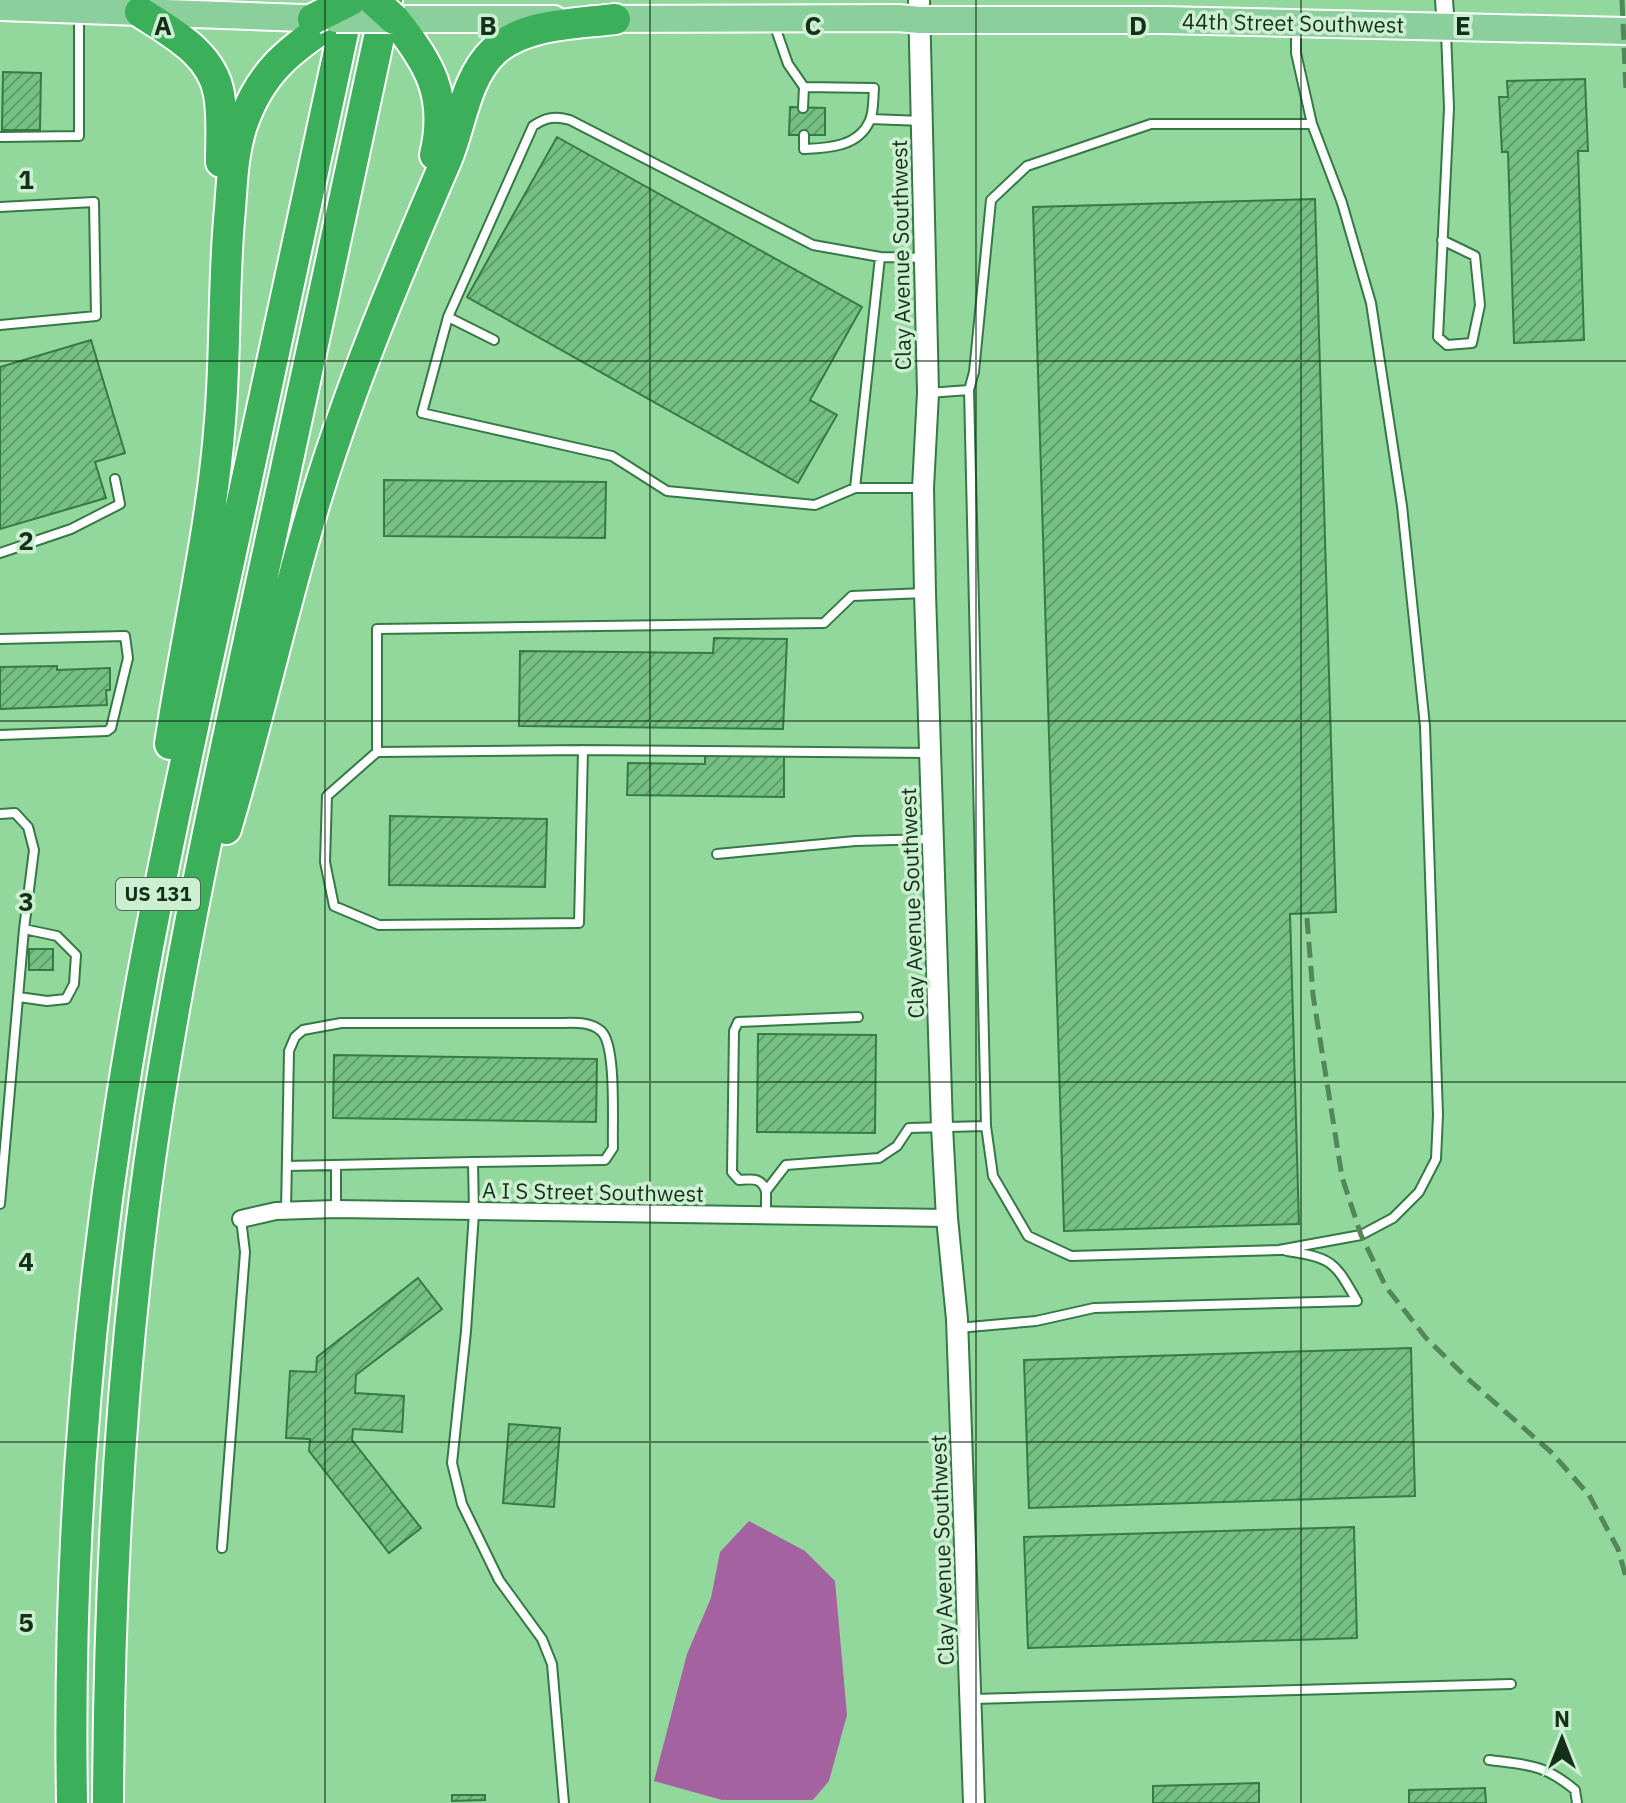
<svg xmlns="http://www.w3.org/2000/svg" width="1626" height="1803" font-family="'IBM Plex Sans',sans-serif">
<defs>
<pattern id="building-hatch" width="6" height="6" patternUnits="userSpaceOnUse" patternTransform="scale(2)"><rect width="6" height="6" fill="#75c183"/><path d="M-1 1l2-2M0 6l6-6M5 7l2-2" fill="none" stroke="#5f9d6a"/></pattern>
</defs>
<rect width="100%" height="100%" fill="#92d89d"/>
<path fill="#a463a0" d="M749,1521L805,1551L835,1581L847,1715L829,1781L813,1800H722L654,1781L687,1654L711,1598L720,1552Z"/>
<path fill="url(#building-hatch)" stroke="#367a45" stroke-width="2" d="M3,72L41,73L40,130H2Z
M1585,79L1588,151H1578L1584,340L1514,343L1508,152H1502L1499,97H1508L1507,81Z
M790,107L825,108V135H789Z
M557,137L862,307L810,400L837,415L798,483L467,297Z
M1315,199L1336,912L1290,914L1299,1224L1064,1231L1033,207Z
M91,340L125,453L95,462L106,498L0,529V367Z
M384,480L606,482L605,538L384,536Z
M714,638L787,639L783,729L519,726L520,651L713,653Z
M57,666V670L110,668V690H106L107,705L0,709V667Z
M705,755L784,756V797L627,795L628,763L705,764Z
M390,816L547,819L545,887L389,885Z
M29,949H53V970H29Z
M758,1034L876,1035L875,1133L757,1132Z
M334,1055L597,1059L596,1122L333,1118Z
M418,1278L442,1309L356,1375L355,1393L404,1396L402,1432L353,1429L352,1440L421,1528L389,1553L309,1451L310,1439L286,1438L290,1371L316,1372L317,1357Z
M1411,1348L1415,1496L1029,1508L1024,1360Z
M509,1424L560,1428L554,1507L503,1503Z
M1354,1527L1357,1638L1028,1648L1024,1537Z
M1259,1783V1803H1153V1786Z
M1485,1788L1486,1803H1409V1790Z
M452,1795H485V1800L452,1801Z"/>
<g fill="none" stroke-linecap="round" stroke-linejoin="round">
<g stroke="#357944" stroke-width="12">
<path id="service" d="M774,24L788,64L804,87L874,88C873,98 874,111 870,120C859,147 828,148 804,149V135
M803,108L804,87
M871,119L922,121
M0,137L79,136V12
M0,207L94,202L96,316L0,325
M1442,240L1475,256L1480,305L1472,343L1447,345L1438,337L1449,108L1446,32
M448,317L494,340
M928,393L969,390L974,372L991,200L1027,166L1151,124H1312
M855,488L880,257
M922,488H855L815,505L667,491L612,456L422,413L448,317L533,126C546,117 555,116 570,120L813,245L880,257L925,258
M0,553L71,529L120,504L115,479
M0,639L125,636L128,658L111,728L107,731L0,735
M583,750L579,923L379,925L334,906L325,862L327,796L377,752L583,750L930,753
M377,752V629L824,623L852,596L925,593
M0,814L15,813L28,827L34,850L24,929L0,1204
M717,854L855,841L933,839
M19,997L47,1001L66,999L74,984L76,955L57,936L24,929
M986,1126L993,1176L1028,1236L1071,1256L1279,1250L1361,1235L1393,1218L1419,1192L1436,1159L1438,1115L1425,726L1402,506L1371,303L1342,203L1312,124L1296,53V28
M336,1165V1209
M287,1166L473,1162
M766,1191C761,1177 752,1179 739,1180L732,1172L734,1031L738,1022L858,1017
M286,1211L289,1051L295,1037L303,1030L341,1023H559C573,1023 590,1021 601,1031C617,1045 612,1125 613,1148L605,1160L473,1162L474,1213L466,1331L452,1463L462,1504L499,1580L542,1639L552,1664L564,1803
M766,1215V1191L786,1165L879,1158L897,1146L909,1128L986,1126L969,390
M958,1328L1036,1321L1094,1308L1357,1301C1335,1263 1334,1258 1287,1251
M222,1548L245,1252L241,1219
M973,1699L1511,1684
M1489,1760C1528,1765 1544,1764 1575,1790L1577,1803"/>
</g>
<g stroke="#357944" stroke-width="20">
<path id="minor" d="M1444,0L1446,27
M241,1219L276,1211L336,1209L947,1218"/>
</g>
<g stroke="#357944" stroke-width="24">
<path id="tertiary" d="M919,0L928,393L923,488L925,593L942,1127L947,1218L957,1319L974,1803"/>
</g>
<g stroke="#fff" stroke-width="30">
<path id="primary" d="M0,7L332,19
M394,19H554
M593,19L898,18L920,20H1162L1626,31"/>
</g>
<g stroke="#fff" stroke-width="34">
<path id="motorway" d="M140,12C172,33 212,53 219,94C223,116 221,140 221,162
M394,19C430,63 449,97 435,155
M170,744C186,636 212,530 220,421C226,350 223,279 230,209C232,181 233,152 242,125C261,70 290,50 336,19
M226,829C255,732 277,633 305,536C341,408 393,283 446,161C461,126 465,78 494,51C525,23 576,24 615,19
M72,1803C68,1574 84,1342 119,1116C148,925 191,737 232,548C271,365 311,183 350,0
M108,1803C109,1576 121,1350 155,1125C182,946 221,770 259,593C302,395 345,198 387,0"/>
</g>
<use href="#service" stroke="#fff" stroke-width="8"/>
<use href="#minor" stroke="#fff" stroke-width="16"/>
<use href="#tertiary" stroke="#fff" stroke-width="20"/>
<use href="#primary" stroke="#8acf9c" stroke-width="26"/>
<use href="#motorway" stroke="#3caf5a" stroke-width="30"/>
<path stroke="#54865c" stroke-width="5" stroke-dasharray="16 8" stroke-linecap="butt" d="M1622,0L1626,90
M1307,918L1313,995L1342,1177L1361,1235L1386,1287L1426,1338L1468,1379L1551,1452L1589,1495L1618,1549L1626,1577"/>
<g stroke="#fff" stroke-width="30" stroke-linecap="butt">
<path id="primary-bridge" d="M336,19H394"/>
</g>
<g stroke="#fff" stroke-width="34" stroke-linecap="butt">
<path id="motorway-bridge" d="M373,0L394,19
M313,19L351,0"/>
</g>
<use href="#primary-bridge" stroke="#8acf9c" stroke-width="26"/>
<use href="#motorway-bridge" stroke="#3caf5a" stroke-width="30"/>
</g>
<path fill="none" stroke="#133019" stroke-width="2" stroke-opacity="0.55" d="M325,0V1803M650,0V1803M976,0V1803M1301,0V1803M0,361H1626M0,721H1626M0,1082H1626M0,1442H1626"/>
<g text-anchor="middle" stroke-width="7" stroke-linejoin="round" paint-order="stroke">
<rect fill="#cdefd1" stroke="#4b6950" stroke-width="2" x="116" y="878" width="84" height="32" rx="6"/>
<g font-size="20" font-weight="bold" fill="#133019">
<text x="158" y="901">US 131</text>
</g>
<g font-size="22" fill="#133019" stroke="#cdefd1">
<text transform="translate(1293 23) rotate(1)" y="8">44th Street Southwest</text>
<text transform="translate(901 255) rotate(-91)" y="8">Clay Avenue Southwest</text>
<text transform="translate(912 903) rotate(-92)" y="8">Clay Avenue Southwest</text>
<text transform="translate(593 1192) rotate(1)" y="8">A I S Street Southwest</text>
<text transform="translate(942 1550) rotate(-92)" y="8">Clay Avenue Southwest</text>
</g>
</g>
<g font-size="26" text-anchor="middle" font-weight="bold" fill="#133019" stroke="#cdefd1" stroke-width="7" stroke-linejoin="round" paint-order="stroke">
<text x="163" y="35">A</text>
<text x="488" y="35">B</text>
<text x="813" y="35">C</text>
<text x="1138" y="35">D</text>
<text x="1463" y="35">E</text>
<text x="26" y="189">1</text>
<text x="26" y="550">2</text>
<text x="26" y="911">3</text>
<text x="26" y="1271">4</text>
<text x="26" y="1632">5</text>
</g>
<g transform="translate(1562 1739)" stroke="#cdefd1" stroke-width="6" paint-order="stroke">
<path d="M0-6L14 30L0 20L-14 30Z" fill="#133019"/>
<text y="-12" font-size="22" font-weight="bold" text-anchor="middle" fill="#133019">N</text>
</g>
</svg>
